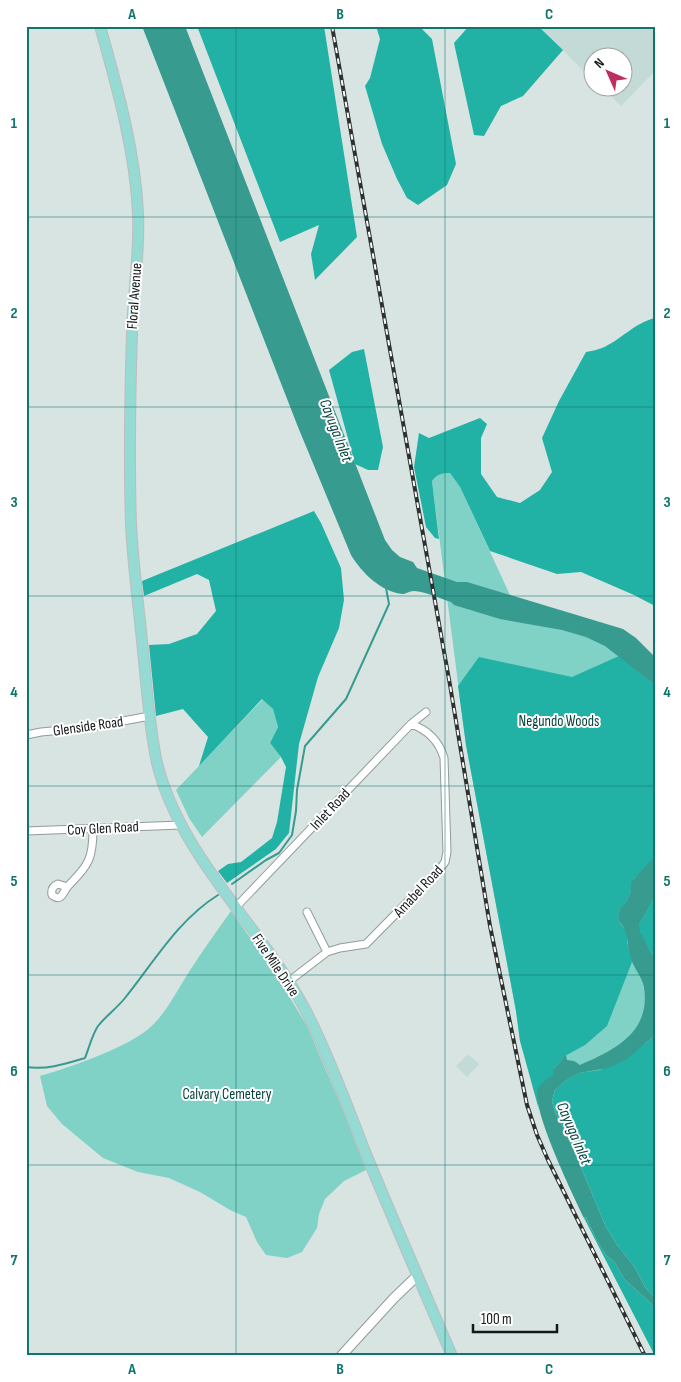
<svg xmlns="http://www.w3.org/2000/svg" width="681" height="1382" font-family="'Sofia Sans Condensed',sans-serif">
<rect width="100%" height="100%" fill="#d8e4e2"/>
<path fill="#c4dad6" d="M538,26H655V71L621,106L602,88H624V58H594L593,80Z
M468,1054L479,1064L467,1077L456,1066Z"/>
<path fill="#80d1c6" d="M441,473H450L460,487L517,610L580,625L655,671V1207L526,1055L520,1041L516,1011L466,745L432,481L435,476Z
M263,699L273,709L278,727L270,743L281,757L202,837L189,818L176,790Z
M231,911L274,971L307,1026L346,1117L366,1170L344,1181L325,1199L319,1214L317,1228L302,1252L287,1258L266,1255L257,1242L246,1217L230,1210L200,1192L169,1178L138,1172L103,1158L62,1124L47,1106L40,1076C71,1067 120,1050 146,1031C165,1016 176,992 189,972C202,951 217,931 231,911Z"/>
<path fill="#21b2a5" d="M197,26H324L357,237L315,280L311,254L319,225L280,242Z
M376,26H419L432,39L456,164L447,185L418,205L407,198L397,179L382,144L365,86L370,78L380,39Z
M469,26H538L563,50L523,96L501,106L484,136L474,135L454,43Z
M655,318V606L634,595L581,572L557,574L490,551L460,487L450,473C441,473 437,474 432,481L439,539L435,538L426,527L414,467L419,433L429,438L480,418L487,424L481,438V474L497,497L520,503L540,490L552,472L542,438L559,401L586,352C591,351 597,350 602,348C621,340 634,323 655,318Z
M364,349L383,447L378,470H368L355,464L329,370L352,352Z
M314,511L321,523L341,568L344,600L339,628L318,677L299,744L289,833L276,849L227,883L218,871L228,864L241,862L272,838L277,822L286,767L281,757L270,743L278,727L273,709L262,699L199,766L208,737L183,709L156,716L149,645L169,644L197,634L216,611L209,580L197,574L144,596L142,581Z
M619,656L655,685V856L639,876L634,878L631,891L626,902L620,907L618,920L627,933V942L632,962L607,1026L585,1045L563,1057L561,1061L553,1069V1075C538,1087 536,1091 539,1110L520,1041L516,1011L466,745L458,686L479,657L572,677Z
M655,896V958C648,950 647,941 639,933V925Z
M655,1035V1298L645,1287L634,1266L617,1245L606,1227L572,1146L555,1112L552,1101L555,1090L565,1081L579,1073L600,1070L646,1043Z
M586,1217L597,1241L606,1255L615,1263L625,1280L655,1307V1356L584,1218Z"/>
<path fill="#389b90" d="M142,26H185L385,540L392,550L400,557L413,562L417,568L457,582H467L623,629L636,638L655,657V685L605,646L586,637L562,630L500,619L454,605L451,602C439,598 426,592 414,591C409,591 406,594 403,594C381,592 362,573 351,555L298,427Z
M655,856V896L639,925L640,933C647,941 648,950 655,958V1035L627,1059L608,1068L579,1073L565,1081L555,1090L552,1101L555,1112L572,1146L606,1227L617,1245L634,1266L645,1287L655,1298V1307L625,1280L615,1263L606,1255L597,1241L586,1217L584,1218C574,1197 530,1107 538,1088C541,1083 548,1078 553,1075V1069L561,1061L563,1057L566,1055L567,1060L574,1061L580,1065C614,1050 651,1033 644,987C642,977 634,968 631,959C626,943 630,933 618,920L620,907L626,902L631,891V882Z"/>
<g fill="none" stroke-linecap="round" stroke-linejoin="round">
<path stroke="#389b90" stroke-width="2" d="M232,884L266,860L279,853L292,835L296,811L297,790L305,746L346,699L389,604L386,588
M26,1067C47,1070 65,1064 85,1058C89,1048 92,1035 98,1026C106,1016 117,1008 125,998C154,962 178,920 218,895"/>
<g stroke="#919c9a" stroke-width="9">
<path id="minor" d="M26,735L41,732L85,728L150,716
M26,831L181,825
M67,887L58,884C53,886 51,889 52,895C62,903 63,891 69,885C89,865 93,858 93,829
M236,907L411,724L426,712
M307,912L327,952
M288,982L327,952L340,948L366,944L439,870L445,862L447,852L444,758C439,741 428,730 411,724"/>
</g>
<g stroke="#919c9a" stroke-width="11">
<path id="tertiary" d="M341,1356L394,1298L417,1276"/>
</g>
<g stroke="#bdbebe" stroke-width="12">
<path id="primary" d="M100,26C117,87 135,149 138,213C140,253 133,293 132,333C130,396 129,461 131,524C133,566 139,608 143,651C147,688 149,726 157,763C181,860 265,929 309,1017C331,1061 348,1108 366,1154C394,1222 423,1288 452,1356"/>
</g>
<use href="#minor" stroke="#fff" stroke-width="7"/>
<use href="#tertiary" stroke="#fff" stroke-width="9"/>
<use href="#primary" stroke="#95dad3" stroke-width="10"/>
<g stroke="#2d3231" stroke-width="4">
<path id="rail" d="M332,26L450,685L490,926L527,1105L537,1135L548,1160L645,1356"/>
</g>
<use href="#rail" stroke="#fff" stroke-width="2" stroke-dasharray="5.5" stroke-linecap="butt"/>
</g>
<path fill="none" stroke="#0f766e" stroke-width="1" stroke-opacity="0.55" d="M236,26V1356M445,26V1356M26,217H655M26,407H655M26,596H655M26,786H655M26,975H655M26,1165H655"/>
<g text-anchor="middle" stroke-width="4" stroke-linejoin="round" paint-order="stroke">
<g font-size="15" fill="#141818" stroke="#fff">
<text transform="translate(134 296) rotate(-86)" y="5">Floral Avenue</text>
<text transform="translate(88 726) rotate(-8)" y="5">Glenside Road</text>
<text transform="translate(330 809) rotate(-47)" y="5">Inlet Road</text>
<text transform="translate(103 828) rotate(-3)" y="5">Coy Glen Road</text>
<text transform="translate(418 891) rotate(-47)" y="5">Amabel Road</text>
<text transform="translate(276 965) rotate(56)" y="5">Five Mile Drive</text>
</g>
<g font-size="15" fill="#06433d" stroke="#fff">
<text x="559" y="726">Negundo Woods</text>
<text x="227" y="1099">Calvary Cemetery</text>
</g>
<g font-size="16" font-style="italic" fill="#09453f" stroke="#fff">
<text transform="translate(337 430) rotate(69)" y="6">Cayuga Inlet</text>
<text transform="translate(575 1133) rotate(67)" y="6">Cayuga Inlet</text>
</g>
</g>
<rect width="681" height="1382" fill="none" stroke="#ffffff" stroke-width="55"/>
<g transform="translate(608 72) rotate(315)"><circle r="24" fill="#ffffff" stroke="#a1a3a3"/>
<path d="M0-4L9 19L0 12L-9 19Z" fill="#bd2f5f"/>
<text y="-8" font-size="14" font-weight="bold" text-anchor="middle" fill="#141818">N</text>
</g>
<path d="M473 1324v8h84v-8" fill="none" stroke="#141818" stroke-width="2.5"/>
<text x="481" y="1324" font-size="15" fill="#141818" stroke="#ffffff" stroke-width="4" paint-order="stroke">100 m</text>
<rect x="28" y="28" width="626" height="1326" fill="none" stroke="#0f766e" stroke-width="2"/>
<g font-size="16" text-anchor="middle" font-weight="bold" fill="#0f766e">
<text x="132" y="19">A</text>
<text x="340" y="19">B</text>
<text x="549" y="19">C</text>
<text x="14" y="128">1</text>
<text x="667" y="128">1</text>
<text x="14" y="318">2</text>
<text x="667" y="318">2</text>
<text x="14" y="507">3</text>
<text x="667" y="507">3</text>
<text x="14" y="697">4</text>
<text x="667" y="697">4</text>
<text x="14" y="886">5</text>
<text x="667" y="886">5</text>
<text x="14" y="1076">6</text>
<text x="667" y="1076">6</text>
<text x="14" y="1265">7</text>
<text x="667" y="1265">7</text>
<text x="132" y="1374">A</text>
<text x="340" y="1374">B</text>
<text x="549" y="1374">C</text>
</g>
</svg>
